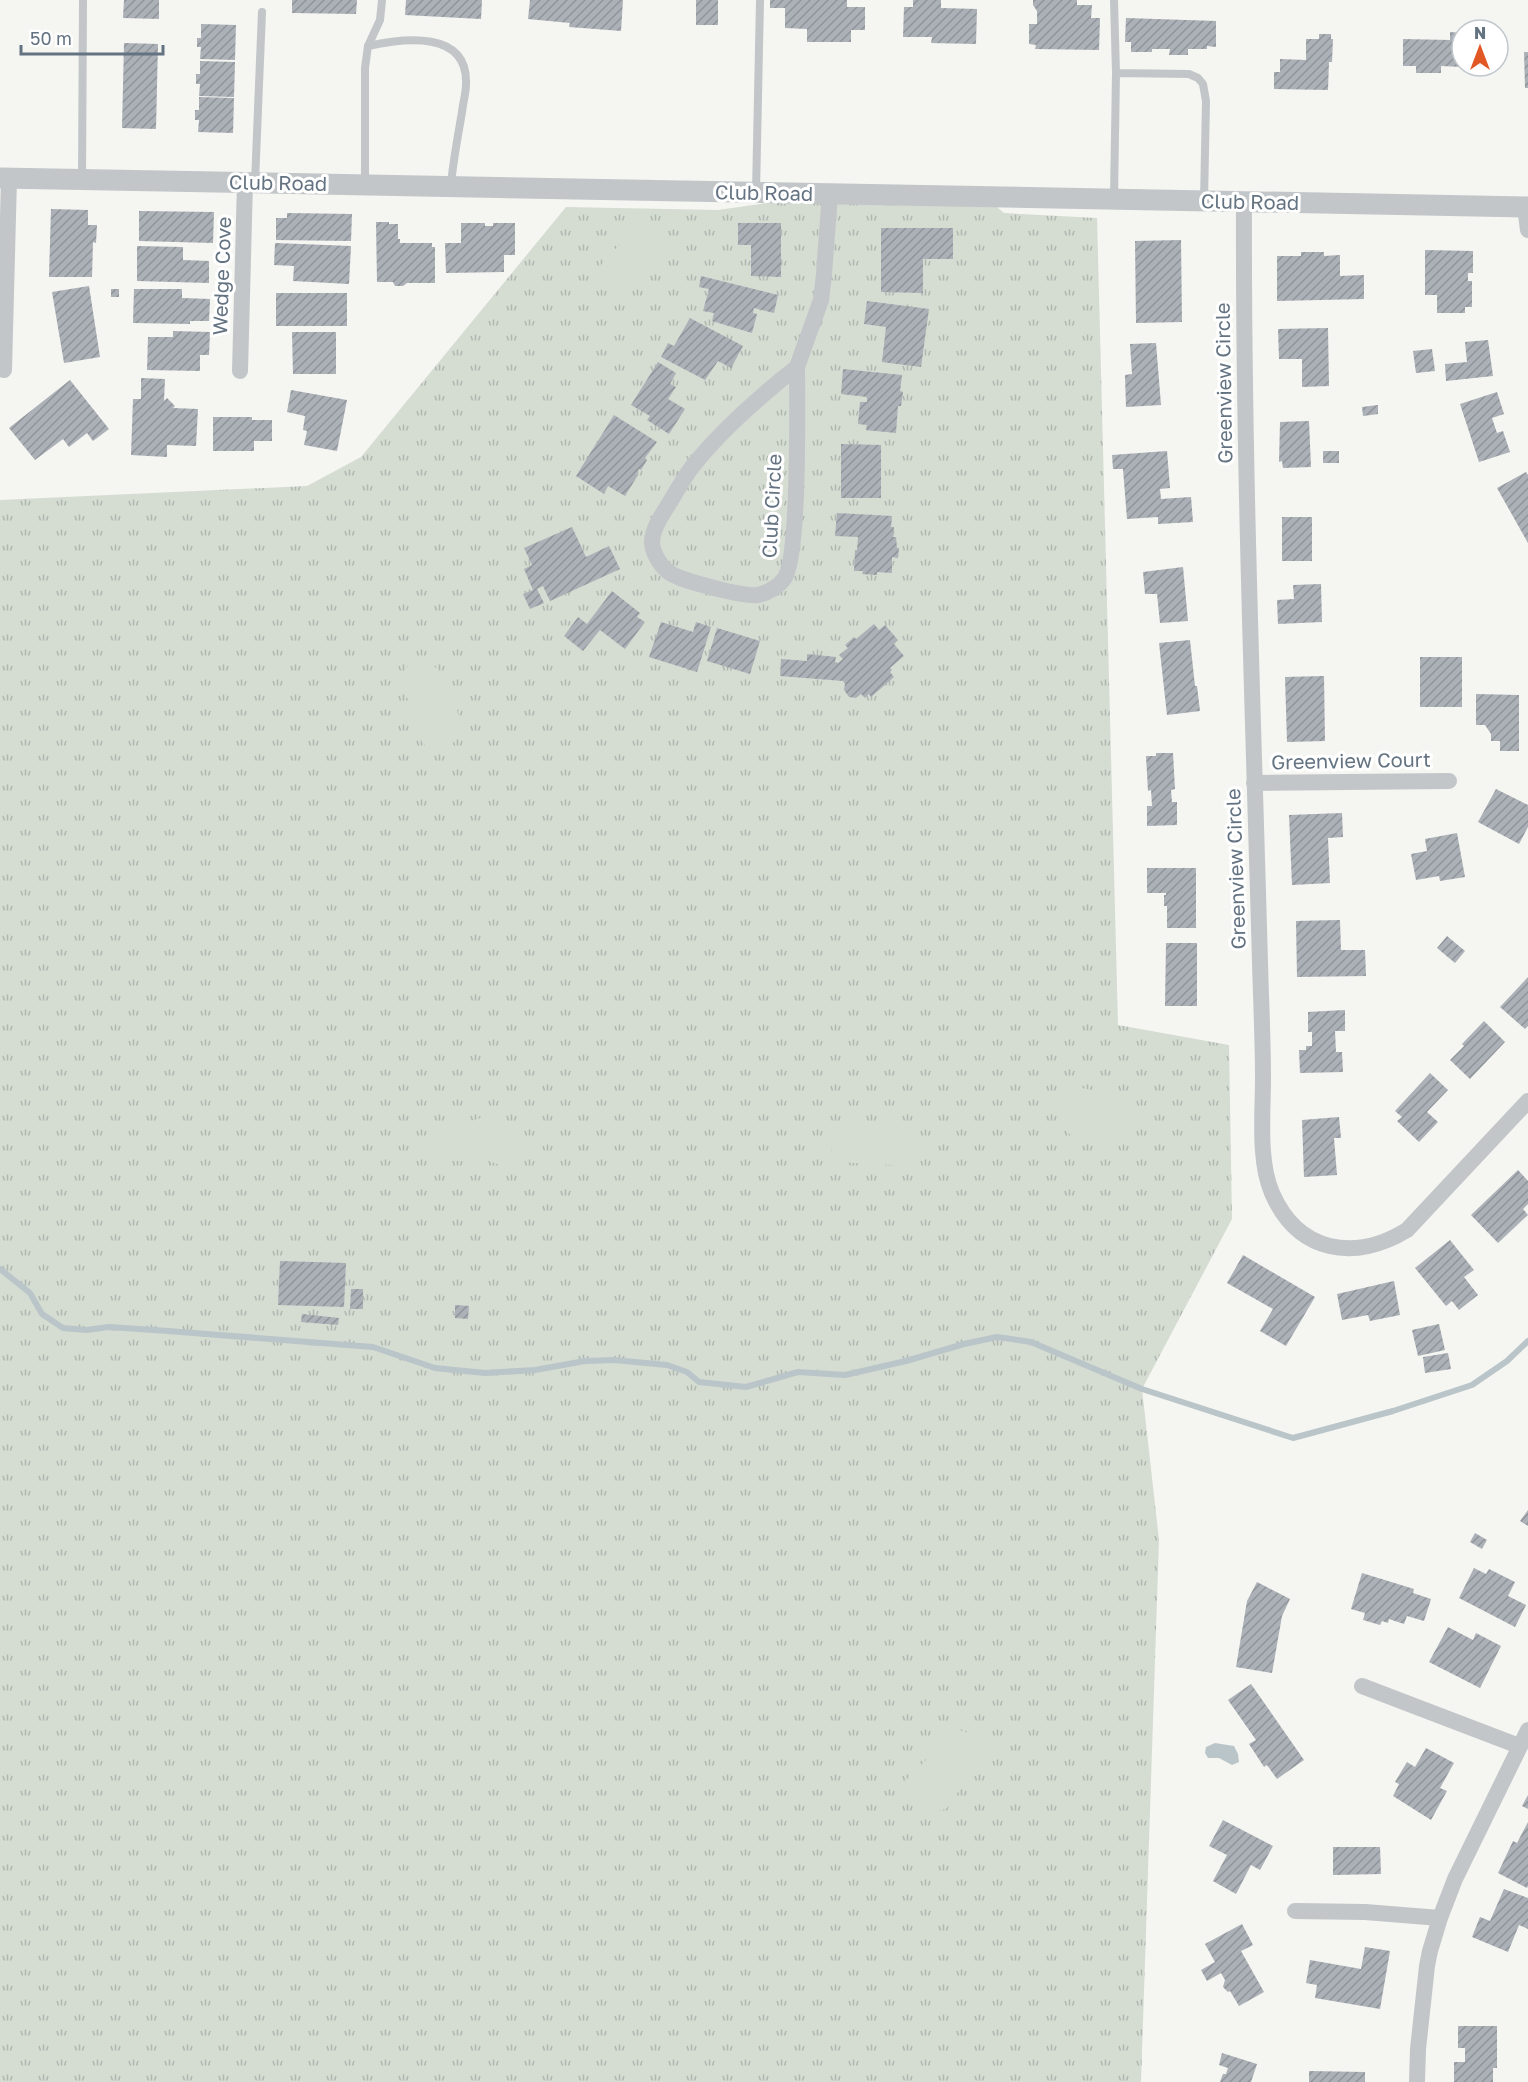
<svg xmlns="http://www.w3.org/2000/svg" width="1528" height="2082" font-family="'Golos Text',sans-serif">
<defs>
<pattern id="grass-tufts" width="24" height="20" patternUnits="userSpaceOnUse" patternTransform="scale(1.5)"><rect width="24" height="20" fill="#d5dcd2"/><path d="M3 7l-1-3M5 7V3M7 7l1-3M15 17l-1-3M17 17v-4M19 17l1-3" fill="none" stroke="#b0b7b0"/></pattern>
<pattern id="building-hatch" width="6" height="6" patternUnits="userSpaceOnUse" patternTransform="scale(1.5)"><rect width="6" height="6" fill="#abb1b7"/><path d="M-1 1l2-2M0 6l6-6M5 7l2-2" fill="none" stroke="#8f949a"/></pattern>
</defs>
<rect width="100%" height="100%" fill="#f5f5f1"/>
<path fill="url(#grass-tufts)" d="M830,194L985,197L1004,213L1097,218L1118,1025L1229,1045L1232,1219L1142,1389L1159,1540L1141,2082H0V500L307,486L361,457L566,207L718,210Z"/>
<path fill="#d5dcd2" d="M645,224C660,229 663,241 667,254L660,262L609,291L598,289L593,280L596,270L621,243L626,233L636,226Z
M420,661C452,666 459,708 460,735C436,765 424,750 411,722L415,712L400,685L404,671L410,663Z
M1066,1085L1124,1096C1128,1102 1134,1109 1134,1118C1134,1142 1095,1143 1078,1143C1067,1132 1051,1115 1057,1097C1059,1093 1063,1089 1066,1085Z
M484,1117L498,1118L521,1139L524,1148L519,1158L506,1164H497L484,1159L456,1161L433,1158L427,1145L431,1133Z
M874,1125C894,1125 907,1127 920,1143L916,1157L908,1166L839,1162L830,1147L835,1131L843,1127Z
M955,1730C970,1731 977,1737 987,1747V1761L976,1775L960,1789L947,1808L934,1813L918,1808L905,1793L906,1780L933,1753L944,1737Z"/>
<path fill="#bac5c9" d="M1215,1743L1234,1746L1238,1754L1239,1762L1232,1765L1219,1758H1208L1205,1753L1206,1747Z"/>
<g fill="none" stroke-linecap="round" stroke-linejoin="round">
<path stroke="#bac5c9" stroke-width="6" d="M0,1269L30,1293L42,1314L63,1328L86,1330L109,1327L168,1331L373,1347L435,1368L485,1373L535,1370L585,1361L614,1360L667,1365L687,1372L699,1382L746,1387L798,1372L845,1375L906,1361L964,1344L997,1337L1031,1342L1142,1389L1293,1438L1393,1411L1472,1385L1507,1361L1528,1341"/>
</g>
<path fill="url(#building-hatch)" d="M124,0H159V19L123,18Z
M292,0H357L356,14L292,13Z
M406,0H482L481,19L405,15Z
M530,0H623L621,31L569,27L570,23L528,19Z
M696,0H718V25H696Z
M770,0H847V7H865V30H851V42H807V29L785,28V8H770Z
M913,0H941V8L977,9L976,44L931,43L932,37H903L904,7H913Z
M1033,0H1077V5H1092L1091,18H1100L1099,50L1035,49L1036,45L1029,44V24H1037V11L1033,5Z
M1126,18L1216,21V47L1207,46V49H1188V55H1169L1170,49H1152V52H1131V42H1125Z
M201,24L236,25L235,60L200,59L201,47H197V38H201Z
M1450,32L1462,33V67L1441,66V73H1416V66H1403V39L1450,40Z
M1319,34H1331V39H1333L1332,62H1329L1328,90L1274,89V72H1280V59L1306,60V39H1319Z
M124,43L158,44L156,129L122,128Z
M1524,52H1528V88H1525Z
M200,61L235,62L234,97L199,96L200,84H196V74H200Z
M199,97L234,98L233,133L198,132L199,120H195V110H199Z
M51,209L88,210V225H97L96,243L93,242L92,277H49Z
M139,211L214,212L213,243L139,241Z
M287,213L352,214L351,241L276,240V218H287Z
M376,222H389V224H398V239H400V243H432V247H435V283H407L403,286H395L393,282H377Z
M461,223H485V226H493V223H515V255H504V272L446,273L445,243H461Z
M738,223H781V277L751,276V245H738Z
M881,228H953V259H923V293L881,292Z
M1181,240L1182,322L1136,323L1135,241Z
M275,243L351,246L349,284L293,281L294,266L274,265Z
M137,246L183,247V260L209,261V283L137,281Z
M1425,250L1473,251V273H1468V281H1472V307H1465V313H1437V295H1425Z
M1301,252H1324V256L1340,255V276L1364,275V299L1277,301V256H1301Z
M701,276L778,295L774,313L754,308L753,313L757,314L752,333L712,321L714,313L703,311L709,289L699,287Z
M89,286L100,357L64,363L52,292Z
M111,289H119V297H111Z
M134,289H182V298L210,299L209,321H190V324L133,323Z
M276,293H347V326H276Z
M867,301L929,309L921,367L882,362L886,327L864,324Z
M690,318L743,346L731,368L718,361L705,380L661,357L668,343L674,346Z
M1328,328L1329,386L1302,387V359H1279L1278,329Z
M173,331L210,332L209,355H200V371L147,370L148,337H173Z
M292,332H336V374H293Z
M1488,340L1493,376L1446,381L1445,364L1467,362L1465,342Z
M1156,343L1161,405L1126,407L1125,375L1132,374L1130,344Z
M1432,349L1435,371L1416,373L1413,351Z
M658,362L676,373L670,384L676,387L668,399L685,409L669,434L647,420L650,416L631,405Z
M843,369L902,375L900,391L903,392L901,406H898L896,433L866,430L867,425L858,424L860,402H867V397L841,394Z
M141,378L165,379L164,401L167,398L175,406L173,408L198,409L196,446L167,445V457L131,455L133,399H141Z
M70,380L109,429L93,441L87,433L69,447L63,439L35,460L9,428Z
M291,390L347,400L337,451L304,445L307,431L303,430L305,416L287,412Z
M1497,392L1504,414L1492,418L1497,433L1503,431L1510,452L1479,462L1460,404Z
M1378,405V414L1363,416L1362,407Z
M614,415L657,442L645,458L647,460L641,470L639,469L636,474L638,475L625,496L608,486L604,494L576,476Z
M213,417H252V420H272V441H254V451H213Z
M1309,421L1311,467L1283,468L1282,461L1279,462L1280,422Z
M841,444L881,445V498H841Z
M1167,451L1170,488L1160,489L1161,499L1191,497L1193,522L1158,524V517L1127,519L1123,469H1113L1112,455Z
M1323,451H1339V463H1323Z
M1526,472L1528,475V543L1497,488Z
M837,513L892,516L891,527H894L893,537H896L897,548H899L898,558L892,557V573L877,572V575L862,574L863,571H854L855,550H857L858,537L835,536Z
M1282,517H1312V561H1282Z
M572,527L586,557L609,546L620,569L550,601L543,586L537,589L544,603L530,609L523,594L533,590L524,569L532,565L524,548Z
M1183,567L1188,621L1160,623L1157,594H1145L1143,572Z
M1321,584L1322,622L1278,624L1277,600L1294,599L1293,585Z
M612,591L640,613L637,617L645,622L625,649L600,630L583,651L564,636L578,617L587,624Z
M661,622L693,632L696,622L711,627L697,672L649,657Z
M874,624L879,630L885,625L898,640L894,644L904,656L890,668L892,670L890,672L894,677L871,697L869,694L865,698L861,694L856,698L849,697L844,690L845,684L843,681L780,676L781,659L807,661V654L836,657L835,662L838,663L843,659L839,655L848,648L845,645L854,637L856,639Z
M717,628L760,641L750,674L707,661Z
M1190,640L1195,686H1197L1200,711L1167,715L1159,643Z
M1420,657H1462V707H1420Z
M1324,676L1325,741L1287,742L1285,677Z
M1476,694L1519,695V751H1500V741H1491V734L1485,725H1476Z
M1156,753H1173L1175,789L1171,790L1172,802H1177V825L1147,826V806H1152L1151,790L1148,791L1146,756H1156Z
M1496,789L1528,805V827L1519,844L1478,822Z
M1342,813L1343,837L1328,838L1330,883L1292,885L1289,815Z
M1457,833L1465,877L1440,881L1439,876L1416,880L1411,854L1427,851L1425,839Z
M1147,868H1196V928H1167V906H1164V895H1166V893H1147Z
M1340,920L1341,950H1365L1366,976L1297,977L1296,921Z
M1447,936L1465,951L1455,963L1437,948Z
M1166,943H1197V1006H1165Z
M1528,977V1026L1525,1029L1500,1007Z
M1345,1010V1031H1335L1336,1052H1342L1343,1072L1300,1073L1299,1050H1306V1046H1312V1032H1308V1012Z
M1484,1021L1505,1042L1470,1079L1450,1060L1464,1046L1462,1044Z
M1430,1073L1448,1090L1427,1112L1438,1122L1419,1142L1397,1121L1402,1117L1395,1111Z
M1339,1117L1341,1138H1334L1337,1175L1304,1177L1302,1120Z
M1518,1170L1528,1181V1204L1523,1209L1528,1215L1498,1243L1471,1215Z
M1450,1240L1474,1270L1464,1277L1478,1295L1459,1310L1452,1301L1446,1306L1415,1268Z
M1243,1255L1315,1297L1286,1346L1260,1331L1273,1309L1227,1283Z
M280,1261L346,1263L344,1307L278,1305Z
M1394,1281L1400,1315L1370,1321L1368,1315L1342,1320L1337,1294Z
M351,1289H363V1309H350Z
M455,1305L469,1306L468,1319L455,1318Z
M302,1314L339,1318L338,1325L301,1322Z
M1439,1324L1445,1350L1418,1356L1412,1330Z
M1448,1353L1451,1369L1425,1373L1423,1357Z
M1528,1510V1526L1520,1521Z
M1475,1533L1487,1540L1482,1549L1470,1542Z
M1474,1568L1486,1574L1489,1569L1515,1582L1508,1596L1526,1605L1515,1627L1459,1598Z
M1362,1573L1414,1589L1413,1593L1431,1599L1424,1621L1407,1616L1404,1624L1389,1619L1388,1623L1382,1621L1380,1625L1363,1620L1365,1613L1351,1609Z
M1257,1582L1290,1599L1282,1616L1272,1673L1236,1667L1247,1601Z
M1448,1627L1473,1640L1476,1633L1501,1646L1480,1688L1429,1662Z
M1251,1684L1304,1760L1277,1779L1267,1765L1264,1767L1249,1744L1256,1740L1228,1700Z
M1426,1748L1454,1763L1440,1788L1447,1791L1431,1820L1393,1796L1399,1784L1395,1782L1407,1762L1415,1767Z
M1528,1795V1809L1522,1806Z
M1223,1820L1273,1846L1260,1870L1251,1865L1236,1894L1213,1881L1227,1855L1209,1846Z
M1528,1822V1886L1527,1888L1498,1873L1513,1841L1517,1843Z
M1333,1847H1380L1381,1874L1333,1875Z
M1504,1889L1528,1898V1929L1519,1925L1508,1952L1472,1937L1480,1917L1490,1921Z
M1242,1924L1253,1945L1241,1951L1264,1992L1239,2006L1230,1991L1228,1992L1223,1987L1225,1980L1221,1973L1207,1981L1201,1970L1215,1962L1205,1944Z
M1365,1947L1390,1951L1380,2009L1315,1998L1317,1985L1306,1983L1310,1960L1361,1969Z
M1458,2026H1497V2068H1493V2082H1454V2062H1465V2048H1458Z
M1222,2053L1257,2064L1251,2082H1220L1223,2074H1226L1228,2068L1219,2065Z
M1309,2071L1365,2072V2082H1309Z"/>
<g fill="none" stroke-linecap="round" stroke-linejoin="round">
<path stroke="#c2c6c9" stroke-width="8" d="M368,46C404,38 468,30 466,84C466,93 463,103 462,112C458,136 453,161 451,185
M1116,73L1189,74L1198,78L1203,84L1206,101L1204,201
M82,179L83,0
M255,182L262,12
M365,184V68L368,46L380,20L382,0
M756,192L760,0
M1114,199L1116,73L1114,0"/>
<path stroke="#c2c6c9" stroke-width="16" d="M1244,202C1243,455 1253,709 1260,962C1261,1001 1263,1040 1263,1078C1263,1113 1258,1161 1272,1193C1298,1253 1355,1262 1407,1230L1528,1101
M1525,207L1528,230
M797,367C797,401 800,558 784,579C778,587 767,593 758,595C744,597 682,581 670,573C661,567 653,554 652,543C652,528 663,514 670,502C677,490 684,478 692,467C722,429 759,397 797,367Z
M797,367L821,300L824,274L830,194
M4,370L9,178
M240,371L245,182
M1254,783L1449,781
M1362,1686L1519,1746
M1295,1911L1365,1912L1440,1918
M1417,2082L1418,2049L1427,1966L1430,1951L1440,1918L1455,1879L1528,1730"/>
<path stroke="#c2c6c9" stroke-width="21" d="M0,178L1528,207"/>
</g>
<g text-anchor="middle" stroke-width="6" stroke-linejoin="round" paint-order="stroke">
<g font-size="20" fill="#647382" stroke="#fff">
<text transform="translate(278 183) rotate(1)" y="7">Club Road</text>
<text transform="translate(764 193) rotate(1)" y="7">Club Road</text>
<text transform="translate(1250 202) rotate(1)" y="7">Club Road</text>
<text transform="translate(222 276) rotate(-88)" y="7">Wedge Cove</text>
<text transform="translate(1224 383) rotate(-91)" y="7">Greenview Circle</text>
<text transform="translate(772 506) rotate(-87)" y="7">Club Circle</text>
<text transform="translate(1351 761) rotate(-1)" y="7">Greenview Court</text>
<text transform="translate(1236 869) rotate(-92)" y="7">Greenview Circle</text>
</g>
</g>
<g transform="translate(1480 48)"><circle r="28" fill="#ffffff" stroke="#c1c7cd" stroke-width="1.5"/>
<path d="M0-4.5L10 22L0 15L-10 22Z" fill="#e15825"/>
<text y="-9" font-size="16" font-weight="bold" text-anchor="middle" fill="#647382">N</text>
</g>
<path d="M21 45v9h142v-9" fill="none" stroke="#647382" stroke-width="3"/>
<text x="30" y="45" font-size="18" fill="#647382" stroke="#ffffff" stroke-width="4.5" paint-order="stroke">50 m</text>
</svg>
